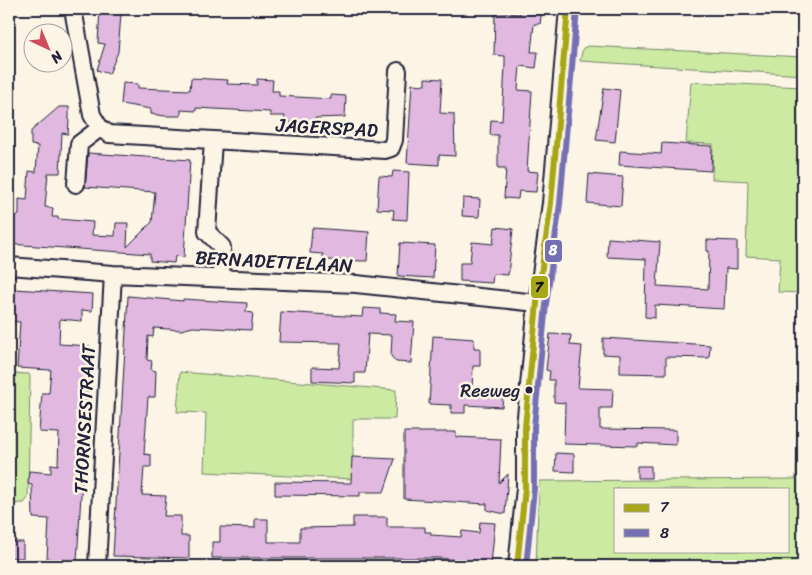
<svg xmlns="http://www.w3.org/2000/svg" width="812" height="575" font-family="Sriracha,sans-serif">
<rect width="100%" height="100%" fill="#fcf5e5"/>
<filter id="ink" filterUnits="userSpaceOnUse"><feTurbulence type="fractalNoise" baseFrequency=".02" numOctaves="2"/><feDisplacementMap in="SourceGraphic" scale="10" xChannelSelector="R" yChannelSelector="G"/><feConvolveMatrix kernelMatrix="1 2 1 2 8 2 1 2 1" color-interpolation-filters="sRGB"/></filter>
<g filter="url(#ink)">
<path fill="#cceaa1" stroke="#77866e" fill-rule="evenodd" d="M588,46L803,57V75L580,61L583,48Z
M691,82L803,87V293L778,292L780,258L746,256L748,181L712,179L713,144L686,143Z
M799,363H803V566H536L539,481L796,479ZM616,489H788V551H616Z
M180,372L396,390L395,419H353V479L204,472L206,413L177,412Z
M9,373L29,374L30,376L28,498L24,503L9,504Z"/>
<path fill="#e1b9e0" stroke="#22223b" d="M100,9H116V14H121L118,52L109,74L97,70L105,44L98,43Z
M520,9L542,10L540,24H534L531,52H538L536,68L520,66L518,90L532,91L527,171L538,172L536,192L519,191L518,199L504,198L506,168H498V135H490L491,120L502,121L505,65V56L494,55L495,12L520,14Z
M191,78L228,80L227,84L257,85V79L273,80L272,91H279V96L331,99V95L346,96L345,117L315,118V124L284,122L285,116H270V112L196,108V111L181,110V116H165L151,114V109L121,104L123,83L138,84V88L190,90Z
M425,78L442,79L440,113L454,114L455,156L439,155V165L407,163L412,84L425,85Z
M604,88L620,90L615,142L596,140Z
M59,107H69V120L68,134L62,133L60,173H48L45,207L53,208L52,217H58V219L93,222L92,235L115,236L116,223H128L127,247L152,222L155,192L85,187L88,153L190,160L184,257L175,256L174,263L150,261V254L9,244V228H12V215H19V199L27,200L29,171L36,172L38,146L31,145V131Z
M662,143L712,146L711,171L619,165L620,151L661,154Z
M393,171L409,172L407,220L393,219L394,210L377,209L379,176L392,177Z
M589,174L623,177L621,206L587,203Z
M463,198L480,199L479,217L462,216Z
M495,227L513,229L508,275L493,274L492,283L460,281V263H470L472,242L493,244Z
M312,228L369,232L367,261L323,260V254L310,253Z
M608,238L660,242L657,286L708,289L709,251H707V240L737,241V269L726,268L724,309L655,305V318L645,317L646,259L607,257Z
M400,243L435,245L433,278L398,276Z
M14,289L93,294L92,311L82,310V321L60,319L59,344L90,346L77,561L47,559L49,519L33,518L32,485L28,484L29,471L51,473V464L58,465L59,433L39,432L42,393H49L51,370L17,368L20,322L9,321V309H13Z
M128,296L183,301V299L247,303L246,312L253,313L251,330L193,327L181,330L154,328L153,337L148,336L147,360L152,361L151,370L156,371L155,397H148L144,454L151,455V467H144L142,495L166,496L164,516H181V536H189V558L113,556Z
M363,308L380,309V313L396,314L395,321L414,322L411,363L396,362L391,356L392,335L368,334L365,373H355V383L312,381V367L339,368L341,343L279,342L281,312L362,317Z
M550,334L571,335L570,345L582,346L578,388L613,389L612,408H600V429L676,430V445L638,443V446L564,444L565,403L554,402V380H549L550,371L546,370Z
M433,336L474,339V348H480V366H473L472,391L503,394L502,407L465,405V413H451V405L429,404Z
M603,338L710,345L709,358L666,357V374L620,373V355L603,354Z
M404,432H456V437L501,439L499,483L508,474L505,514L487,510V504L404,499Z
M556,453L574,454V472L555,471Z
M352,457L395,459L384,492H360V496L275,495V482L351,483Z
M637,466H651V478H637Z
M353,517H387V527H425V532H431V535L461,537L462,531L479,533L480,522L495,523L491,564L439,558H212V542H220V527L255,528V519H268V542H300V528L353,527Z
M9,542H23V558H9Z"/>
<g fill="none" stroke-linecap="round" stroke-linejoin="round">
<g stroke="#22223b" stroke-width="20">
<path id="minor" d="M73,9L92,115L100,128L109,134L385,150L391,148L394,140L398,71
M213,141L207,232L222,247L221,278
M76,184L79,144L100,128
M9,266L113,274L356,284L537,303
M97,566L113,274
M517,566L525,488V427L537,303L551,203L568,9"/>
</g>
<use href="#minor" stroke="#fcf5e5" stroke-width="16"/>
<g stroke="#fcf5e5" stroke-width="10">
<path id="bus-1" d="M517,566L525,488V427L537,303L551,203L568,9"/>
</g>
<g stroke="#fcf5e5" stroke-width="10">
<path id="bus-2" d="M526,566L534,489V427L546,304L560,204L577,10"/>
</g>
<use href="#bus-1" stroke="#a7a718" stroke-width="6"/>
<use href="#bus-2" stroke="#7570b3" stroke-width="6"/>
</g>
</g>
<circle fill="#22223b" stroke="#fcf5e5" stroke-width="2" cx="529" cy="390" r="4.5"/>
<g text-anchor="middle" stroke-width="5" stroke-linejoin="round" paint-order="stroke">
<g font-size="18" fill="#22223b" stroke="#fcf5e5" text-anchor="end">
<text x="520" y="397">Reeweg</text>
</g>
<g font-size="19" fill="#22223b" stroke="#fcf5e5">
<text transform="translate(327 127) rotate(3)" y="7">JAGERSPAD</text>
<text transform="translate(274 261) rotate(3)" y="7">BERNADETTELAAN</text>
<text transform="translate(84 419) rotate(-87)" y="7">THORNSESTRAAT</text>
</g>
</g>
<g stroke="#fcf5e5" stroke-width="2">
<rect x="544" y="239" width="19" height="24" rx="5" fill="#7570b3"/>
<rect x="530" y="275" width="19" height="24" rx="5" fill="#a7a718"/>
</g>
<g font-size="14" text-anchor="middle" font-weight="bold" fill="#fff">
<text x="553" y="255">8</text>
</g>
<g font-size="14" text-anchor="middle" font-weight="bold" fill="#111">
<text x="539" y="292">7</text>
</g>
<rect width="812" height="575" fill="none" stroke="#fcf5e5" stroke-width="30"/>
<rect x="15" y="15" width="782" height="545" fill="none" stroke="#22223b" stroke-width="2" filter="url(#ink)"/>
<rect x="614" y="488" width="175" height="65" fill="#fcf5e5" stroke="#a5a1a1"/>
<rect x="624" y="504" width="25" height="8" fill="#a7a718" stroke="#a5a1a1"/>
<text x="660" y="512" font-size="15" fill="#22223b">7</text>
<rect x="624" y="529" width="25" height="8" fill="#7570b3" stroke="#a5a1a1"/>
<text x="660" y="538" font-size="15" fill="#22223b">8</text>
<g transform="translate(48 48) rotate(136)"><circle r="24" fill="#fcf5e5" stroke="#a5a1a1"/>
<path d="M0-4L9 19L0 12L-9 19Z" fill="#d1495b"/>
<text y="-8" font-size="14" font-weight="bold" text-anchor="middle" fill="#22223b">N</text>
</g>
</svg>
